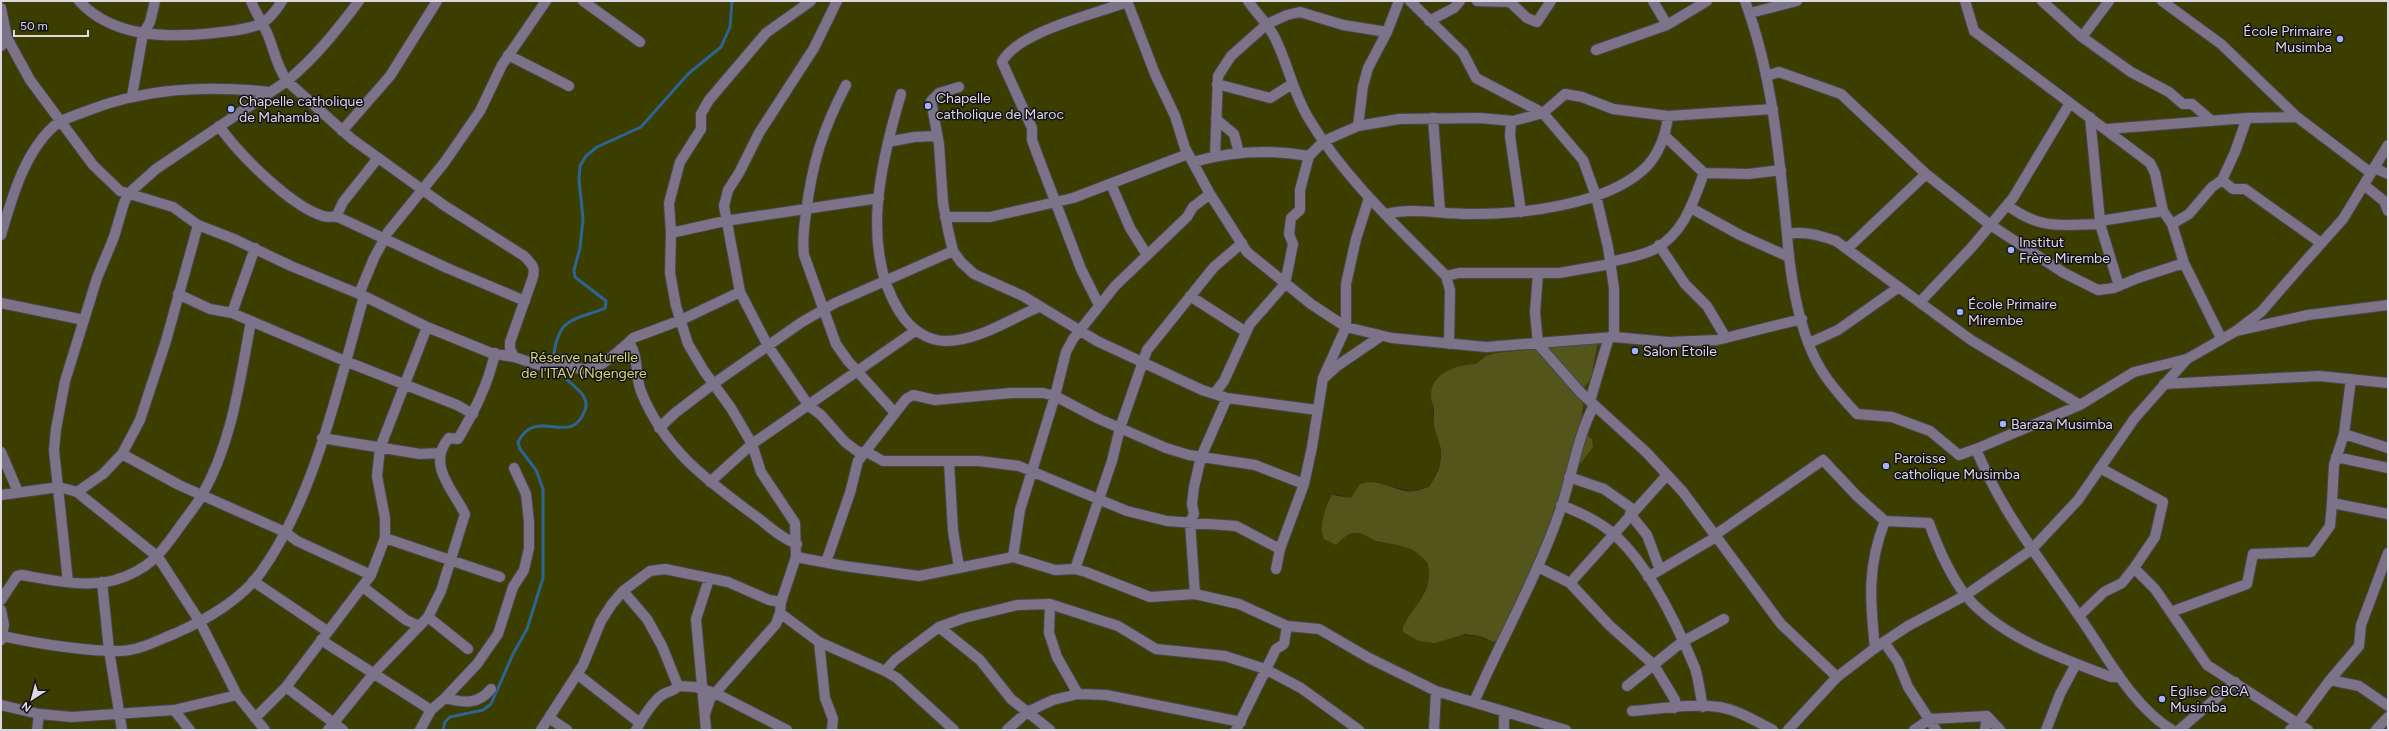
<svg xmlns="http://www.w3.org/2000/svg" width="2389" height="731" font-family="Figtree,sans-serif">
<rect width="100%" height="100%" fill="#2d2737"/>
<path fill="#3c3e00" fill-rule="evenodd" d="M1,1H2388V730H1ZM1598,345L1591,379L1577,395L1583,411L1580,419L1581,431L1567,472L1487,640L1480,636L1460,635L1404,624C1418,605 1432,589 1428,564C1413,542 1397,547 1376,541C1370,539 1364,535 1359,533L1346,536L1335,494L1351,498L1359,485L1380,484L1411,491L1429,487C1438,472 1443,460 1440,443C1439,438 1436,433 1435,428C1431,412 1434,395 1436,379C1448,369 1461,365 1476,364L1486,356Z"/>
<path fill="#53561b" d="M1598,342L1591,379L1578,395L1583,404C1583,423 1573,425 1592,439L1593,447L1577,468L1567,472L1540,552L1498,640L1494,642L1480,636L1465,634L1435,643L1419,641L1403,632V627C1414,603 1433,595 1428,564C1414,544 1397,546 1376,541C1370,539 1363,533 1357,533C1347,533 1342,539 1336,545L1324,539C1318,526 1326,506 1332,495L1351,498L1359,485C1372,477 1391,488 1405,491C1413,493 1421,489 1429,487C1435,477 1441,468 1441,456C1442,446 1437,438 1435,429C1433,423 1434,416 1434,410C1434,405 1431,400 1431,396C1431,372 1457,365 1476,364L1486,356L1496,353Z"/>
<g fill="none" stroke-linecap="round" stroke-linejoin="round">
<path stroke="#2d6495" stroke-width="3" d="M443,730L445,722L450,717L483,710L491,704L513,654L527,629L543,578V489L536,470L520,449L518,442C537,405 571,449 585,410C593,390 556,381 554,359C553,354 555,348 556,343C558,336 561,327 568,323C579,315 593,314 605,308L606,301L575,277L574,270L580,248L583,219L579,179L580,166L586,156L597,147L641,127L688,74L721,47L730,27L732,1"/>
<g stroke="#494452" stroke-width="12">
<path id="minor" d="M79,1C113,38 168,38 214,33C229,31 248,30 262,23C271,18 277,9 282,1
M251,1C256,14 265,26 269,38C275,53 277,67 287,81L352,139L445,206L524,256C533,265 536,268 532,280L510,342V349L514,357
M583,1L640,42
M837,1L814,48L759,133L739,173L728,190L724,206L740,292L768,346L809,406L821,415L845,442L857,451L863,453
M1127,1L1155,74L1175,116L1185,148L1210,194L1247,252L1311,304L1346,327L1392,338L1486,347L1614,337L1669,342L1717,340L1802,319
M1248,1C1257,14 1268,24 1275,38C1288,64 1293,93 1309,119C1345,179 1397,226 1446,276L1450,290L1449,344
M1410,1L1463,53L1476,78L1543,113L1583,160L1596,196L1608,247L1614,288V337
M1477,1L1510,2
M1509,1L1527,18L1537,22L1551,1
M1653,1L1667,25
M1745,1C1773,76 1779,156 1787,234C1804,231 1819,235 1836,241L1971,340L2080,405L2134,372L2187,359
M1965,1L1974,31L2070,103
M2042,1L2082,37L2131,72L2169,92L2183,104H2192L2212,121
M2162,1L2221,44L2297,117L2371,173
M1,8L7,38L30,80L93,165L120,191L173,207L198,225L234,239L291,266L364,296L427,327L491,353L514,357L539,365H551L561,359C564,361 566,363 569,365C593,378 612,357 629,342
M1750,13L1797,1
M1429,21L1454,8L1460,1
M2082,37L2109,1
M1,46L7,38
M1596,50L1667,25L1707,1
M508,55L569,86
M1766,76L1779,72L1841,94L1926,174L1989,224L2064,273L2098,290L2114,288L2138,278L2184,263
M1217,84L1270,98L1292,84
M846,85C823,129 812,163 806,213C804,227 802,241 804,255L836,344L848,361L895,413
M959,87L939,93L931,101L939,144L943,203L948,230L953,251L961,262L974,274L1023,296L1097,341L1202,390L1227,398L1317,410
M901,94C881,161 859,250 901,314C911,329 927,341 946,341C978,341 1010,319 1039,307
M132,96L143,34L150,22L155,1
M2090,117L2100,221
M1433,118L1440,211
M1216,119L1234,134L1239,153
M1511,121L1510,136L1521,212
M219,126C239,154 290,206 323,216C328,218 333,216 338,217L447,268L525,301
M1358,126L1363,86L1368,68L1387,32L1399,1
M2107,129L2247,118L2297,117
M342,131L390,76L437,1
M1665,136L1704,173L1748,174L1781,170
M888,142L914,137L937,136
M1215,156L1218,76L1231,56L1267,24L1287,15L1300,12L1343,25L1387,32
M1193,162C1232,151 1269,149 1309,156
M2374,168L2388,174
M2222,180L2233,189H2245L2321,243
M1111,184L1130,228L1147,255
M2364,185L2384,201L2388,211
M2007,205C2040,230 2061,225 2100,224V221L2163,211
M1691,208L1740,235L1789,257
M1386,214C1415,207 1444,215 1473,214C1523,214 1604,205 1643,170C1658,157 1666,135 1668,116
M336,217L343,202L378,158
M945,217H990L1073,198L1188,154
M2100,224L2119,286
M2172,224L2189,214L2212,187L2222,180L2235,152L2247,118
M671,233L725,221L879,198
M1787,234C1790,276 1799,335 1822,371C1831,386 1845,401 1857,414L1892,417L1930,431L1959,455L1976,449
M1,235C12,198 24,153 54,126C62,119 74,116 84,112C144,88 206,85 270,92
M1659,245L1685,284L1707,306L1726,338
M1848,248L1926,174
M1611,262C1625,258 1642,256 1655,249C1684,233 1693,202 1704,173
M1538,274L1535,312L1538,344L1581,393L1647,453L1683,492L1781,624L1837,677
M1446,276L1459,273H1559L1611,264
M740,292L681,320L633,338L629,342C640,359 634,377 642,394C666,451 707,480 754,515C768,525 780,538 797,544
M178,294L210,309L232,313L345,361L457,405L473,414
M359,294L374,258L388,232L444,163L480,111L502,65L546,1
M1190,296L1246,332
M1920,302L1972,247L2013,198L2070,103L2150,163L2155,173L2163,211L2172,224L2184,263L2221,338
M1,303L84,320
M1099,305L1081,269L1039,159L1032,140V128L1002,62C1017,32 1095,14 1127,2
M232,313L255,248
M2236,331L2308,315L2388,305
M1809,343L1838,330L1899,287
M1325,377L1337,366L1381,336
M2351,379L2344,434L2388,448
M2164,384L2319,376L2388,383
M1214,394L1224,381L1250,324L1285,284L1293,244L1289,234L1291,218L1300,210V190L1309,156L1324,141L1358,126L1399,119L1480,118L1513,121L1543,113L1565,94L1582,97L1613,109L1668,116L1773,109
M1590,401L1609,337
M2080,405L1976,449C2001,511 2042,562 2079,616C2106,654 2131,705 2172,730
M659,428L675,413L713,384L802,322L835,303L953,251
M322,438L420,454L440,453
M865,451L883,461H979L1019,466L1127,511L1167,521L1236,526L1280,549
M1,452L18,492
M122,454L179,485L285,532L297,541L371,575
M2336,457L2388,468
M949,462L953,531L959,567
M2100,468L2163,502L2155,537L2134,568
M1569,477L1604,489L1634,510
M710,482L752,444L915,331
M77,492L103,474L122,454L140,420L166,341L198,225
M1,495L59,487L77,492L158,557L200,622L237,695L265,730
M2332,503L2334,465L2344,434
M1561,505C1581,513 1601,522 1617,537C1650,568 1678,627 1695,668C1699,680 1700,695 1703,707
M1630,514L1647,535L1660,570
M1715,535L1823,460L1857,496L1885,521L1929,523C1938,548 1949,574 1966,596C2002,638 2061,658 2111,677H2119
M385,538L500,577
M796,557L844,566L919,576L1013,557L1055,570L1075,569L1086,572L1150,597L1195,594L1239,604L1287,626L1319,629L1369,658L1436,691L1566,730
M1013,557L1020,510L1055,396L1066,352L1073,339L1115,286L1187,217L1193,207L1210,194
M826,562L850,493L858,461L906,399L913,395L935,400L1011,393H1043L1055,396L1099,419L1166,448L1189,455L1255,465L1304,484
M1538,567L1570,583L1609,625L1654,665L1675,700L1674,708
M1075,569L1112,461L1120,428L1147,350L1214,267L1242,243
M1276,569L1280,549L1304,484L1312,447L1323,378L1346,327V284L1356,239L1369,198
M1648,577L1716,537
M253,581L327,631
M68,582L54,450L56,429L65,381L97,278L114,237L124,203L128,194L156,169L287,81C316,57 337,30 359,1
M102,582L109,650L122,730
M1570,583L1667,475
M363,587L406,620L419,626
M623,591L647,619L662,646L678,686
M1195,594L1190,522L1194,514L1192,504L1194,487L1201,457L1227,398
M1,600L17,576L22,575C51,580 86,588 115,580C151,569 161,553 181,525C188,515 196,506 202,495C232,443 240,380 251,321
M1050,604L1049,633L1057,657L1078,694
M1,610L4,625L1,640
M2171,612L2247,584L2253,554L2311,552L2330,526L2332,503L2388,514
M780,613L819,642L885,671L897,678L954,730
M2079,616L2104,592L2122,583L2134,568L2155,589L2207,665L2308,730
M428,617L468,649
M939,627L980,660L1011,699L1050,730
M2,636C40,644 80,651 119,651C139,651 158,640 176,633C206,620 242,599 261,572C315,497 339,384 364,296
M321,640L431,710
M819,642L825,698L833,719L832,730
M1884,642L1898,662L1908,687L1936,730
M1875,648C1870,601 1867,566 1885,521
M885,671L895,660L939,627L964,618L1017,605L1050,604L1118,626L1156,649L1225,656L1265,669L1301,688L1359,730
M577,674L640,723
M2330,680L2359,646L2361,625L2388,553
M678,686L695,687L715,693L787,730
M1627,686L1682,642L1724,619
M286,687L343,730
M445,698C464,703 478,705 491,689
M1474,702C1502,638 1537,577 1560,511C1572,476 1577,438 1594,405
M1,705L39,714L72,717L174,710L237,695
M174,710L190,730
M1632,711C1660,709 1691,703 1719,707C1738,710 1755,721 1773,730
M705,714L710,699L776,624L780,613L781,602L796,557L795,523L761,472L752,444L731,408L704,371L688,344L676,306L670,273L671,233L669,203L680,162L701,129V114L709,100L766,33L811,1
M255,718L286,687L371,575L385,538V518L377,476L380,448L427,327
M549,718L567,730
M37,730L39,714
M328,730L374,673L428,617L441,591L465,514C453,490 426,464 449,438L458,439C474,412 488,385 495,353
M420,730L431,710L445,698L477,664L498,634L513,587L524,570L529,548V522L526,494L514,468
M541,730L583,665L601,621L612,604L623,591L650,571L665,569L728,582L769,600L781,602
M636,730C642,719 651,703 662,695C667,691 674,692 678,686
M706,730L696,619L709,579
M1007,730L1027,712L1053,700L1078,694L1106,695L1241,722
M1236,730L1276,649L1284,644L1287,626
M1434,730L1436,691
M1504,730V712
M1914,730L1930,719L1987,716L2000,730
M1985,730L1987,716
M2046,730L2060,694L2076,664
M2179,730L2235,682
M2290,730L2298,723L2330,680L2359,686L2388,706
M2376,730L2388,717"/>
</g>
<g stroke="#494452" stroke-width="12">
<path id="tertiary" d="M1788,730L1837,677L1875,648L1908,626L1966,595L2031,550L2078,500L2134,419L2187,359L2236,331L2261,312L2301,266L2343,219L2388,145"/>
</g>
<use href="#minor" stroke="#7b7387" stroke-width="10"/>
<use href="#tertiary" stroke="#7b7387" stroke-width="10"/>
</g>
<g fill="#a1b3fd" stroke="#141119" stroke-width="1.5">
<circle cx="2340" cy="39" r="4"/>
<circle cx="928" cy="106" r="4"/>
<circle cx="231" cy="109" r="4"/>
<circle cx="2011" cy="250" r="4"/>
<circle cx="1960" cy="312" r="4"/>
<circle cx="1635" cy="351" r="4"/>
<circle cx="2003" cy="424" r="4"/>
<circle cx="1886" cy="466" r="4"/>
<circle cx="2162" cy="699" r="4"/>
</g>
<g text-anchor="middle" stroke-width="3" stroke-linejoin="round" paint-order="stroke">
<g font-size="14" fill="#ddd9e4" stroke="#141119" text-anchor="start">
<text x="2332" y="36" text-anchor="end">École Primaire<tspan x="2332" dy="16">Musimba</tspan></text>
<text x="936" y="103">Chapelle<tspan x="936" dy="16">catholique de Maroc</tspan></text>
<text x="239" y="106">Chapelle catholique<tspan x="239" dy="16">de Mahamba</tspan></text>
<text x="2019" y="247">Institut<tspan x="2019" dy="16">Frère Mirembe</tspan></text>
<text x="1968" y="309">École Primaire<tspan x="1968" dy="16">Mirembe</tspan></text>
<text x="1643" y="356">Salon Etoile</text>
<text x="2011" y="429">Baraza Musimba</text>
<text x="1894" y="463">Paroisse<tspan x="1894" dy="16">catholique Musimba</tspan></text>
<text x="2170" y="696">Eglise CBCA<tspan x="2170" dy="16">Musimba</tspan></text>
</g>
<g font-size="14" fill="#d5db72" stroke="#141119">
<text x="584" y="362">Réserve naturelle<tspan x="584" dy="16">de l'ITAV (Ngengere</tspan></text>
</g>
</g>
<rect width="2389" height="731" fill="none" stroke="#ddd9e4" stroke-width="4"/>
<g transform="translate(32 699) rotate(216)" stroke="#141119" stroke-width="3" paint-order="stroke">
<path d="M0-3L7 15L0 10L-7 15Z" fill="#ddd9e4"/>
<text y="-6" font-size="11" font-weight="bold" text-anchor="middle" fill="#ddd9e4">N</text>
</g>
<path d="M14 30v6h74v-6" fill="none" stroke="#ddd9e4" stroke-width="2"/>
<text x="20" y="30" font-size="12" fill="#ddd9e4" stroke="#141119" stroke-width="3" paint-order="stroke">50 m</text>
</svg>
